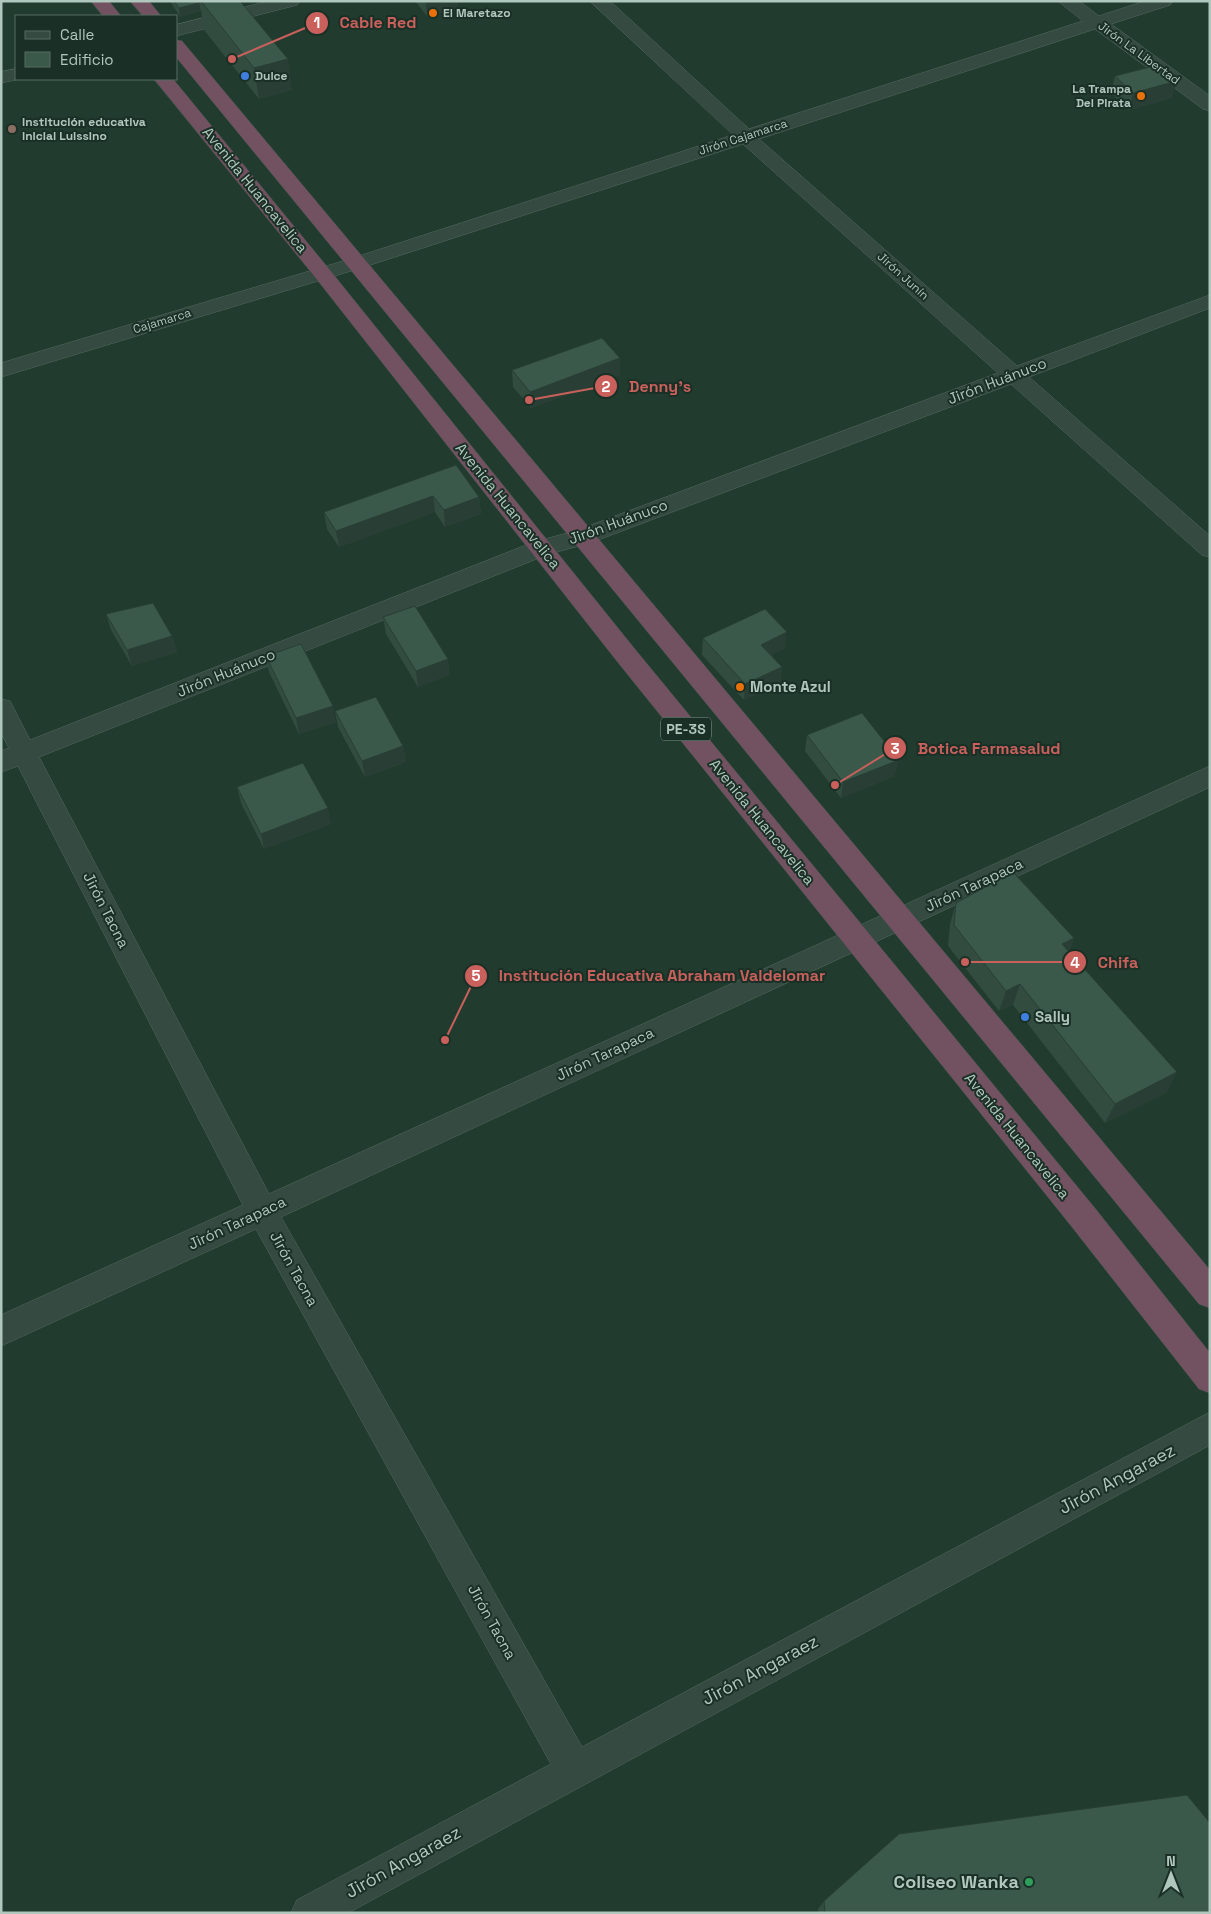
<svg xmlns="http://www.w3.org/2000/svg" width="1211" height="1914" font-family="'Space Grotesk',sans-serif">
<rect width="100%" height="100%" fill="#213b2e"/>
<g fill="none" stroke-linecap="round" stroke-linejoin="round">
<g stroke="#53695f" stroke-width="1">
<path id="minor" d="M269,1H300L297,5L176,36V25Z
M590,1H610L749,129L1083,21L1058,1H1079L1099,16L1145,1H1173L1170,5L1111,24L1210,96V111L1203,109L1095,29L759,139L1017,366L1210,295V308L1029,377L1210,536V557L1202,555L1011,384L590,543L549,554L39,757L269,1194L1210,766V787L281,1217L582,1747L1210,1412V1445L348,1913H291L297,1900L551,1764L256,1229L1,1346V1315L243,1205L18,766L1,772V751L9,748L1,733V699L10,701L30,740L534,542L575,531L998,373L743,144L364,267L1,377V363L350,259L733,135Z
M16,69V79H19L1,83V72Z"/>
</g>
<g stroke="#40564c" stroke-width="1">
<path id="highway" d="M91,1H109L121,16H103Z
M130,1H149L161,16H143Z
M176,40L182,41L1210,1270V1308L1199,1304L176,57Z
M154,79H173L329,269L634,648L1094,1207L1210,1353V1393L1199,1389L1072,1227L616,660L315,277Z"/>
</g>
<use href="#minor" fill="#354b41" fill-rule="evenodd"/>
<use href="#highway" fill="#725160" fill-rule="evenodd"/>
</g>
<path fill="#324d40" d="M170,1H240L292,90L259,99L204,30L201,11L180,17Z
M415,1H457L458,9L427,16Z
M1115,76L1172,98L1129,110L1111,93Z
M512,370L620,375L531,408L513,387Z
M456,465L479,497L481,514L445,527L435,512L339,547L327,529L324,512Z
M106,614L172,636L177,652L132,666L111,630Z
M383,617L448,659L449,675L418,687L386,634Z
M703,638L785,648L771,655L782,667L780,683L744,700L702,655Z
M266,656L336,722L299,734L269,672Z
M335,711L403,746L406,762L365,777L338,727Z
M807,735L895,776L841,798L805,751Z
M237,787L331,824L264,849L241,803Z
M956,903L1074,938L1069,952L1167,1092L1105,1123L1013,1005L999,1011L948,946L950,924Z
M824,1901L1210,1913H818V1909Z"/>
<path fill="#293e34" d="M426,1H457L458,9L427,16Z
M199,3L201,11L180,17L179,8Z
M288,59L292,90L259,99L254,68Z
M1177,81L1172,98L1129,110L1133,93Z
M620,358V375L531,408L530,392Z
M433,496L435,512L339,547L336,531Z
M479,497L481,514L445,527L444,510Z
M787,632L785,648L760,661L761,645Z
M172,636L177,652L132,666L127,650Z
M448,659L449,675L418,687L416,671Z
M782,667L780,683L744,700L745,684Z
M333,706L336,722L299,734L296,718Z
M403,746L406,762L365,777L362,761Z
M899,760L895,776L841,798L843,782Z
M328,808L331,824L264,849L261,834Z
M1074,938L1066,959L1062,944Z
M1020,984L1013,1005L999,1011L1006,991Z
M1177,1072L1167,1092L1105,1123L1115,1104Z"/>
<path fill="#3a594a" stroke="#293e34" d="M174,1H199V3L179,8Z
M201,1H240L288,59L254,68Z
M1158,65L1177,81L1133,93L1115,76Z
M602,338L620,358L530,392L512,370Z
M456,465L479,497L444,510L433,496L336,531L324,512Z
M153,603L172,636L127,650L106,614Z
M415,606L448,659L416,671L383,617Z
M765,609L787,632L761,645L782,667L745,684L703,638Z
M301,644L333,706L296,718L266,656Z
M376,697L403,746L362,761L335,711Z
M862,713L899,760L843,782L807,735Z
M303,763L328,808L261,834L237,787Z
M1013,872L1074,938L1062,944L1177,1072L1115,1104L1020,984L1006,991L954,925L956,903Z
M1187,1795L1210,1823V1913H825L824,1901L899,1834Z"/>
<g fill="#e8710a" stroke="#1a3026" stroke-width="2">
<circle cx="433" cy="13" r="5"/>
<circle cx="1141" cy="96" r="5"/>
<circle cx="740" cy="687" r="5"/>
</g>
<g fill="#3f7fe0" stroke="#1a3026" stroke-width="2">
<circle cx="245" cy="76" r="5"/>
<circle cx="1025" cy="1017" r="5"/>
</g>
<circle fill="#8d6e63" stroke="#1a3026" stroke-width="2" cx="12" cy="129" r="5"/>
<circle fill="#2e9e5b" stroke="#1a3026" stroke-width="2" cx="1029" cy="1882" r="5"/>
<g text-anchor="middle" stroke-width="4" stroke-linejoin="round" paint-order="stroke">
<g font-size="12" font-weight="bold" fill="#b0c7bd" stroke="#1a3026" text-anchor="start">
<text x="443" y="17">El Maretazo</text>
<text x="255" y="80">Dulce</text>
<text x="1131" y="93" text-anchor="end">La Trampa<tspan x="1131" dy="14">Del Pirata</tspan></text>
<text x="22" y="126">Institución educativa<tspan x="22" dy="14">inicial Luissino</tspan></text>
</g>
<g font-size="12" fill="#b0c7bd" stroke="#1a3026">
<text transform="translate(1139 53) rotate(36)" y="4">Jirón La Libertad</text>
<text transform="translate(743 137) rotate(-18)" y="4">Jirón Cajamarca</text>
<text transform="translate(903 276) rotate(42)" y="4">Jirón Junín</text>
<text transform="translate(162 321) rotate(-17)" y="4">Cajamarca</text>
</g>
<rect fill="#1a3026" stroke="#839a90" stroke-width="1" x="661" y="717.5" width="50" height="23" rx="4"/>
<g font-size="14" font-weight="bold" fill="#b0c7bd">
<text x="686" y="734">PE-3S</text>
</g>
<g font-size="15" fill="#b0c7bd" stroke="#1a3026">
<text transform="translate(255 190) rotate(51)" y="5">Avenida Huancavelica</text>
<text transform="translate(997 381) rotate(-21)" y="5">Jirón Huánuco</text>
<text transform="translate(508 506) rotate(51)" y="5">Avenida Huancavelica</text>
<text transform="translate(618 522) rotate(-20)" y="5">Jirón Huánuco</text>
<text transform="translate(226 673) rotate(-22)" y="5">Jirón Huánuco</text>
<text transform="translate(762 822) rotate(51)" y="5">Avenida Huancavelica</text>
<text transform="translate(974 885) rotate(-25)" y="5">Jirón Tarapaca</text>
<text transform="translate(106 910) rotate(63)" y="5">Jirón Tacna</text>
<text transform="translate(605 1054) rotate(-25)" y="5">Jirón Tarapaca</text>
<text transform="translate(1017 1136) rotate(51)" y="5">Avenida Huancavelica</text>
<text transform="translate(237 1223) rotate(-25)" y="5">Jirón Tarapaca</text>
<text transform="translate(294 1269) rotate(61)" y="5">Jirón Tacna</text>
<text transform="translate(492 1622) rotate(61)" y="5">Jirón Tacna</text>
</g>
<g font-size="15" font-weight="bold" fill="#b0c7bd" stroke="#1a3026" text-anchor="start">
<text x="750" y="692">Monte Azul</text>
<text x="1035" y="1022">Sally</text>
</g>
<g font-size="18" fill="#b0c7bd" stroke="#1a3026">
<text transform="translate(1117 1479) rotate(-28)" y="6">Jirón Angaraez</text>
<text transform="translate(760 1670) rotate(-28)" y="6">Jirón Angaraez</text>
<text transform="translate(403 1862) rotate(-29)" y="6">Jirón Angaraez</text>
</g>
<g font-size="18" font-weight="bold" fill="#b0c7bd" stroke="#1a3026" text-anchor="end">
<text x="1019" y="1888">Coliseo Wanka</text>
</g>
</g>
<path fill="none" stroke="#c9605c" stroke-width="2" d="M232 59L317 23M529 400L606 386M835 785L895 748M965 962L1075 962M445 1040L476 976"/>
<g fill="#c9605c" stroke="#1a3026" stroke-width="2">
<circle cx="232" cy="59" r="5"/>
<circle cx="529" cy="400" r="5"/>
<circle cx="835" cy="785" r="5"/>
<circle cx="965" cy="962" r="5"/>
<circle cx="445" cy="1040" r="5"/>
<circle cx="317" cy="23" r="12"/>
<circle cx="606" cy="386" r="12"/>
<circle cx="895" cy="748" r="12"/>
<circle cx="1075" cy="962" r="12"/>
<circle cx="476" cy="976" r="12"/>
</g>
<g font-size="15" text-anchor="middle" font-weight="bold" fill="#fff">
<text x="317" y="28">1</text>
<text x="606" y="392">2</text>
<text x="895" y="754">3</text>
<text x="1075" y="968">4</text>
<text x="476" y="981">5</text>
</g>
<g font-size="16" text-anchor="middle" font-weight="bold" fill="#c9605c" stroke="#1a3026" stroke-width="4" stroke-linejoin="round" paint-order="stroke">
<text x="378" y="28">Cable Red</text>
<text x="660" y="392">Denny's</text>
<text x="989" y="754">Botica Farmasalud</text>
<text x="1118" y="968">Chifa</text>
<text x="662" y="981">Institución Educativa Abraham Valdelomar</text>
</g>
<rect width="1211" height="1914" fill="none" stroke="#b0c7bd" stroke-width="5"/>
<rect x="15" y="15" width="162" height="65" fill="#1a3026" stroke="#566c62"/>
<rect x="25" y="31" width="25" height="8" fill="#354b41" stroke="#566c62"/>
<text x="60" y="40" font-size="15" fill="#b0c7bd">Calle</text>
<rect x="25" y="52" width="25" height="15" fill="#3a594a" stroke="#566c62"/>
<text x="60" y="65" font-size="15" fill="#b0c7bd">Edificio</text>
<g transform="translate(1171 1874)" stroke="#1a3026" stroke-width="4" paint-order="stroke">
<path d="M0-4L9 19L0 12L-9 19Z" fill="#b0c7bd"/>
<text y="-8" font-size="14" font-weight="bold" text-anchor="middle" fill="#b0c7bd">N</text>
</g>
</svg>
